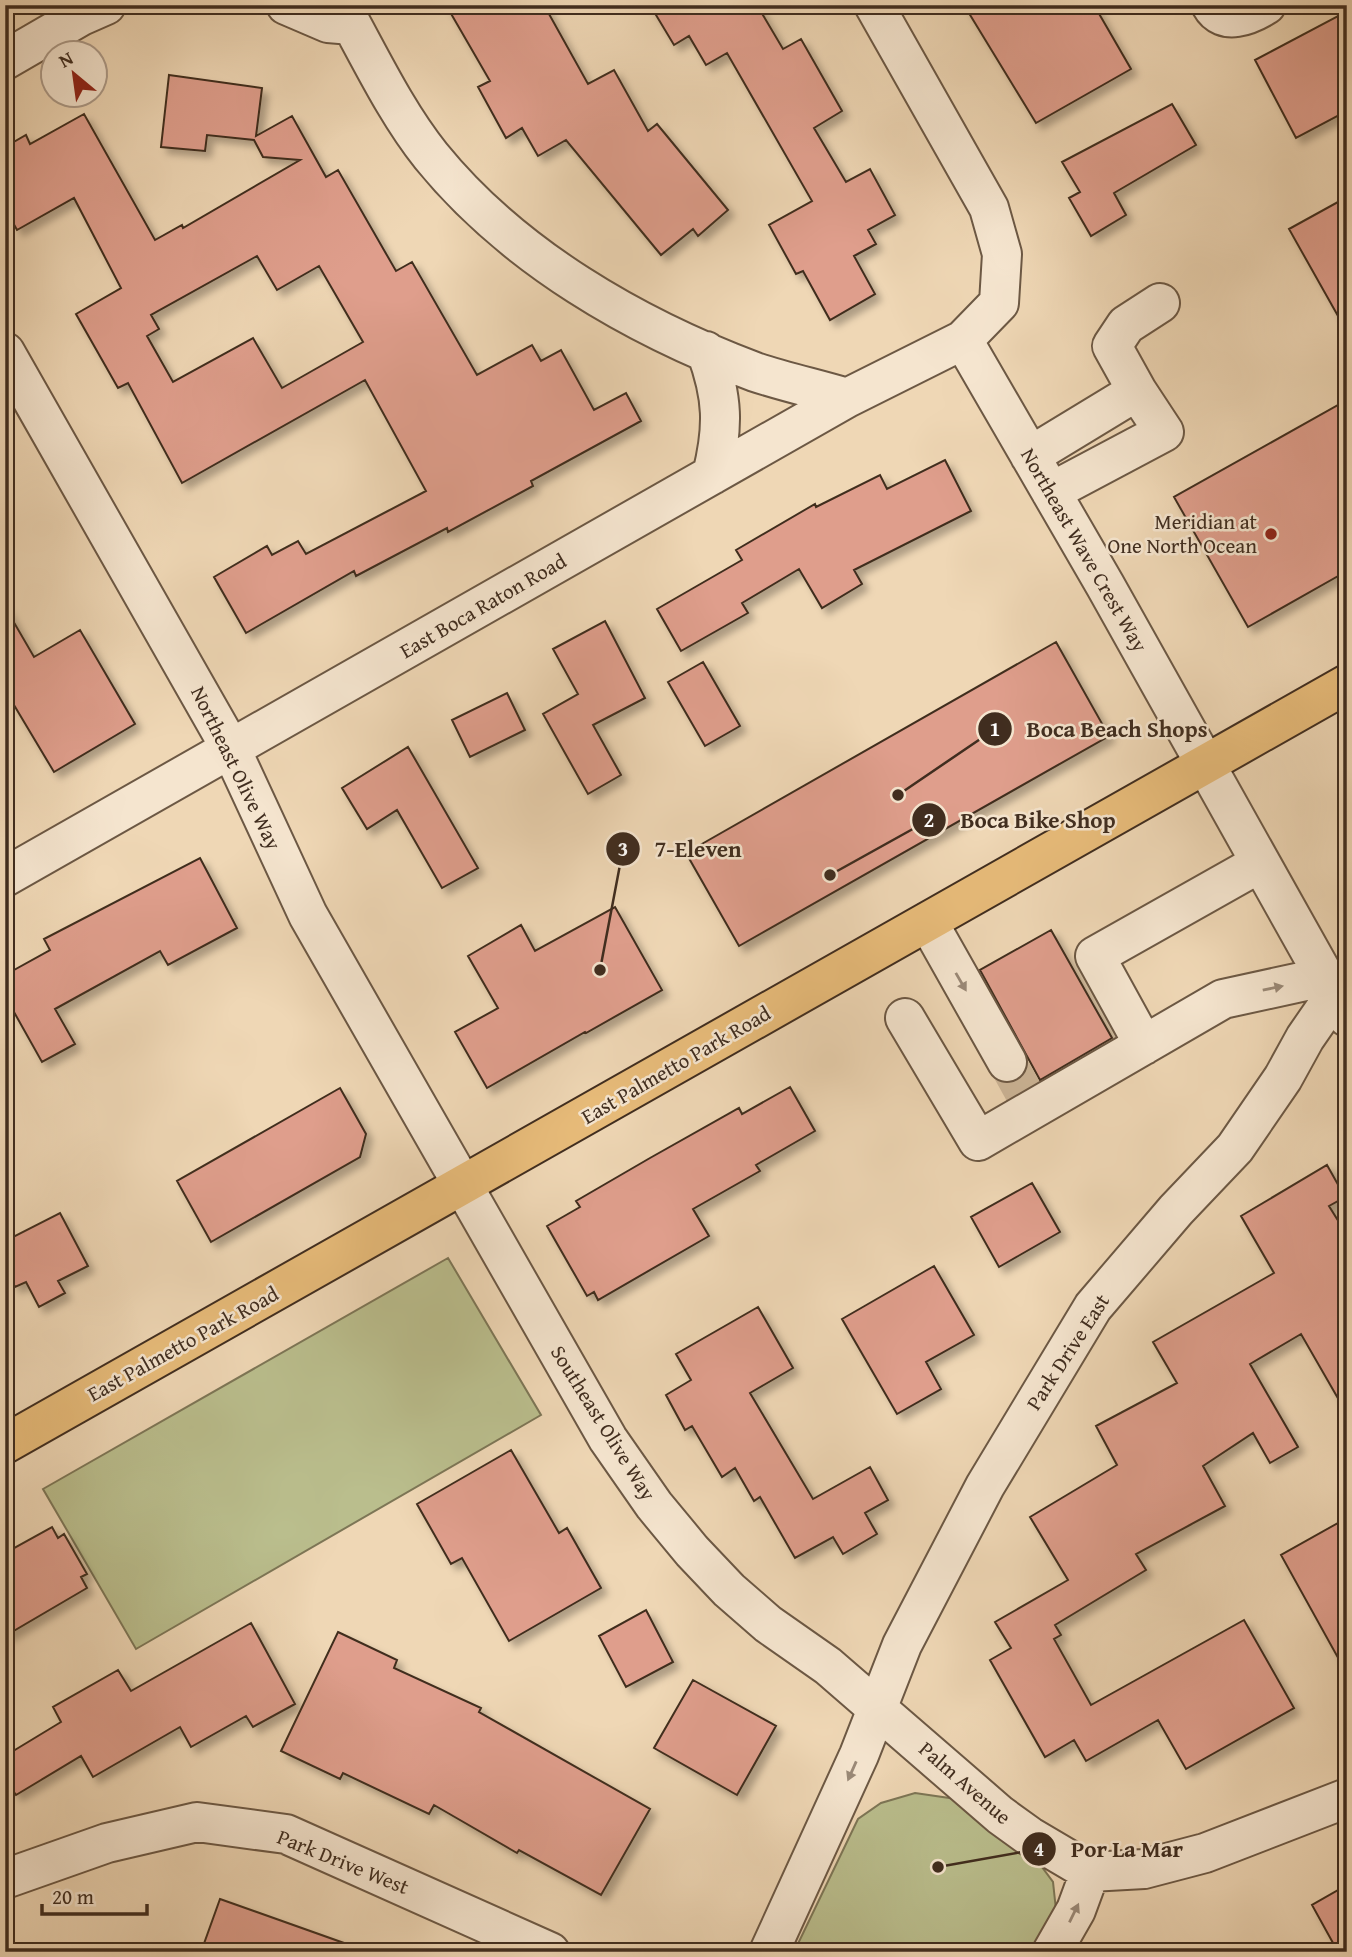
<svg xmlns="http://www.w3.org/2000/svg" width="1352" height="1957" font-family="'Gentium Book Plus',serif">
<defs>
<filter id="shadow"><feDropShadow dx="6" dy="6" stdDeviation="3.5" flood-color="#0004"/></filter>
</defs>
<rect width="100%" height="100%" fill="#efd7b5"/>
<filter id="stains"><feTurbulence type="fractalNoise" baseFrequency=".00286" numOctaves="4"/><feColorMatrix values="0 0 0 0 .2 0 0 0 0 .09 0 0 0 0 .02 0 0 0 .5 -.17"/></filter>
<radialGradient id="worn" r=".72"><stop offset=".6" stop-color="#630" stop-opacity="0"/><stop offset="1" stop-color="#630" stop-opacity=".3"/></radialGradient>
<path fill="#babe8d" stroke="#7d7656" stroke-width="2" d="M448,1258L541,1415L136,1649L43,1489Z
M915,1793L963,1800L1030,1851L1053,1882L1056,1910L1036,1952H794L858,1819L881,1803Z"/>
<path fill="#df9e8c" stroke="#402d1f" stroke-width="2" fill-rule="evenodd" filter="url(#shadow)" d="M446,5H544L588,84L614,70L648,131L657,124L728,210L698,236L693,229L661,255L566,140L538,156L522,128L506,138L478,87L490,81Z
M650,5H757L783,49L801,39L842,111L814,128L846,182L870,169L895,215L868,230L876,244L854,256L875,294L830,320L803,271L796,274L769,225L812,201L727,53L706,65L689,36L674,45Z
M964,5H1094L1131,69L1036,123Z
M1338,16L1347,33V111L1296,138L1255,60Z
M169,75L262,88L256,136L292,116L326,177L338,170L396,271L412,262L477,375L532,345L541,361L561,350L594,410L626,393L641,421L531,481L533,486L448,532L447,528L356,576L354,571L246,633L214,577L267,546L272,555L298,541L306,554L426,491L365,380L182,483L128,383L118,388L76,314L121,288L74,198L17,230L5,208V147L26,135L30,144L84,114L155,240L182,225L183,228L300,160L263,157L254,140L207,135L205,151L161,147ZM257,256L277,290L319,266L363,342L282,388L253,338L173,382L147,336L159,329L151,315Z
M1172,104L1196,145L1114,193L1126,215L1091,236L1069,198L1080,192L1062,162Z
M1347,197V332L1289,229Z
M1347,400V571L1248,627L1174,497Z
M945,460L971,511L854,570L862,584L822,608L799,569L742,603L748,613L681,651L657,609L742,560L736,550L815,504L816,507L880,475L887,489Z
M5,607L34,657L80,630L135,724L54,772L5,690Z
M605,621L645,698L593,725L621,775L588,794L543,714L578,694L553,649Z
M1056,642L1109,736L739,946L686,853Z
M703,662L740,726L705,746L668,682Z
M507,693L525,730L470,757L452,720Z
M408,747L478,868L442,888L397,810L367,829L342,788Z
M200,858L237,928L168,965L160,951L55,1009L75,1044L42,1062L5,996V975L50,950L44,939Z
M615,907L662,990L586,1033L585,1032L487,1088L455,1032L498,1008L468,956L521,925L535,951Z
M1051,930L1112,1038L1040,1080L980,970Z
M790,1087L815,1131L756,1165L760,1171L693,1209L709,1236L598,1300L594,1292L587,1296L547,1226L580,1207L576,1201L650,1158L739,1108L742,1114Z
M340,1088L366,1134L360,1157L211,1242L177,1181Z
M1327,1165L1345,1197L1329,1206L1347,1235V1414L1301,1334L1250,1364L1298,1447L1270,1463L1253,1433L1203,1466L1225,1506L1136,1554L1146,1570L1055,1625L1061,1635L1054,1639L1091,1705L1244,1620L1294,1708L1186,1769L1158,1720L1086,1761L1074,1740L1045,1757L990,1660L1011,1648L995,1622L1068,1580L1030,1517L1117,1465L1096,1426L1177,1383L1153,1342L1274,1273L1241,1216Z
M1032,1183L1060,1232L999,1267L971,1217Z
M60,1213L88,1266L58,1281L65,1293L39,1307L26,1282L15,1287L5,1268V1241Z
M934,1266L974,1335L926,1362L941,1389L897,1414L842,1319Z
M758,1307L793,1368L750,1393L813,1499L870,1467L888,1500L865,1513L877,1534L843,1554L833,1537L795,1558L760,1497L754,1501L735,1468L722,1477L692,1426L685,1430L666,1395L691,1380L676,1354Z
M511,1450L559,1533L567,1528L601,1588L509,1641L462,1558L451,1564L417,1504Z
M1347,1518V1674L1281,1555Z
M52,1527L58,1538L64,1534L87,1574L81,1577L87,1588L5,1636V1553Z
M646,1610L673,1662L626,1687L599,1636Z
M251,1623L295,1704L253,1727L246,1716L191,1747L180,1727L93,1777L81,1756L16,1795L5,1779V1756L61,1722L53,1707L118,1670L131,1691Z
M338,1632L397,1660L394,1668L481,1708L479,1712L650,1809L601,1895L519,1850L517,1853L434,1805L429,1814L343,1773L340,1779L281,1751Z
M693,1680L776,1726L737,1795L654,1748Z
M1347,1885V1952H1338L1312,1905Z
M220,1899L358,1948L357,1952H201Z"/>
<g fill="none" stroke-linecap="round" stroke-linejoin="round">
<path stroke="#ccb597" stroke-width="38" stroke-dasharray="38 19" stroke-linecap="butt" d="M1007,1062L1028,1100"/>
<g stroke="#6c5844" stroke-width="42">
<path id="minor" d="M286,5L328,23L352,25
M341,5C369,55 395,111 431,156C513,257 635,327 755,372C785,382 817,389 847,398
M1211,5C1223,27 1250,15 1266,5
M5,60L81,16L106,5
M963,340L1105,585L1347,1017
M706,351C723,397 724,427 712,475
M5,352L231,749L308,915L608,1439L654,1505L692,1551L729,1590L768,1624L828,1666L1000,1815L1029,1836L1090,1872L1144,1869L1205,1853L1347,1798
M1030,456L1137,391L1112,346L1126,325L1160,303
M1051,492L1164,432L1137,391
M5,877L847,398L963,340L999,303L1002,254L989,208L874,5
M928,922L1007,1062
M905,1018L978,1141L1223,999L1324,977
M1144,1045L1095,956L1260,863
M5,1879L107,1843L197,1822L286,1834L550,1952
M769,1952L859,1755L902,1645L985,1486L1093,1307L1176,1210L1235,1148L1283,1078L1305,1038L1334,996
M1052,1952L1076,1910L1090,1872"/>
</g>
<g stroke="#402d1f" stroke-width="42">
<path id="major" d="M5,1444L1347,684"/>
</g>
<use href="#minor" stroke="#f5e5cf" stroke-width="38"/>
<use href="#major" stroke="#e8bc7a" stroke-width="38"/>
</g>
<defs><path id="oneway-solid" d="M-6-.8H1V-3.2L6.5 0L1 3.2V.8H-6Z" transform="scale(1.75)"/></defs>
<g fill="#9a8977">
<use href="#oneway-solid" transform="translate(961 982) rotate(60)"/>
<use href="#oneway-solid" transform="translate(1273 988) rotate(-12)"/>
<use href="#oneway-solid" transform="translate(852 1771) rotate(114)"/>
<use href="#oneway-solid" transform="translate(1074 1913) rotate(-64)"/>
</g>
<circle fill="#8f2418" stroke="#f5e5cf" stroke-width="2.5" cx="1271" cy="534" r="7"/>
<g text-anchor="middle" stroke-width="5" stroke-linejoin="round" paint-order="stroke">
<g font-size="21" fill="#402d1f" stroke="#f5e5cf" text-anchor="end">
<text x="1257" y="529">Meridian at<tspan x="1257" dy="24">One North Ocean</tspan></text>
</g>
<g font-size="21" fill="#402d1f" stroke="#f5e5cf">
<text transform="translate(1084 550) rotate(60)" y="7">Northeast Wave Crest Way</text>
<text transform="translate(483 606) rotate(-30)" y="7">East Boca Raton Road</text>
<text transform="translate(236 768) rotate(64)" y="7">Northeast Olive Way</text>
<text transform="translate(676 1065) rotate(-30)" y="7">East Palmetto Park Road</text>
<text transform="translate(183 1344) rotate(-29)" y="7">East Palmetto Park Road</text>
<text transform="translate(1068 1352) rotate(-57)" y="7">Park Drive East</text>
<text transform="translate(603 1423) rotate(58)" y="7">Southeast Olive Way</text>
<text transform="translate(965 1783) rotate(41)" y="7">Palm Avenue</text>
<text transform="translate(343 1862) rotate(22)" y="7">Park Drive West</text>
</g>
</g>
<path fill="none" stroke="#402d1f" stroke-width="2.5" d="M898 795L995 729M830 875L929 820M600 970L623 849M938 1867L1039 1849"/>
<g fill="#402d1f" stroke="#f5e5cf" stroke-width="2.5">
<circle cx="898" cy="795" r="7"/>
<circle cx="830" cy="875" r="7"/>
<circle cx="600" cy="970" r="7"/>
<circle cx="938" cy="1867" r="7"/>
<circle cx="995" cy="729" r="18"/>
<circle cx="929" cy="820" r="18"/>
<circle cx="623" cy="849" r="18"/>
<circle cx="1039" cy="1849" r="18"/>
</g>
<g font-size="21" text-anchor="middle" font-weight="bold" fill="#fff">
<text x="995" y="736">1</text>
<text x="929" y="827">2</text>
<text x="623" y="856">3</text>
<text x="1039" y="1856">4</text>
</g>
<g font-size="23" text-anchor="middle" font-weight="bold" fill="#402d1f" stroke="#f5e5cf" stroke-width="5" stroke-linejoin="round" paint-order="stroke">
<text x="1117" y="737">Boca Beach Shops</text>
<text x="1038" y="828">Boca Bike Shop</text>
<text x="698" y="857">7-Eleven</text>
<text x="1127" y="1857">Por La Mar</text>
</g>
<rect width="1352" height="1957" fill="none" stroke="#efd7b5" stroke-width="28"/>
<rect x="7" y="7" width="1338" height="1943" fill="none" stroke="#402d1f" stroke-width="3.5"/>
<rect x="14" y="14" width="1324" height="1929" fill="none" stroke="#402d1f" stroke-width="2"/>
<g transform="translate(74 74) rotate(331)"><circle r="33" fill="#f5e5cf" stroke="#ad9b89" stroke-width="2"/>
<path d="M0-5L12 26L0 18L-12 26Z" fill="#8f2418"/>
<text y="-10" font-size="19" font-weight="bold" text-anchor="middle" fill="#402d1f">N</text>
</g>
<path d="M42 1904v10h105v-10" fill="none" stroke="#402d1f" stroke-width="3.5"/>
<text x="52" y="1904" font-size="21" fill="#402d1f" stroke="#f5e5cf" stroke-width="5" paint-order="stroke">20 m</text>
<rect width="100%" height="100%" filter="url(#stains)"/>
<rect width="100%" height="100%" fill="url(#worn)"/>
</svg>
